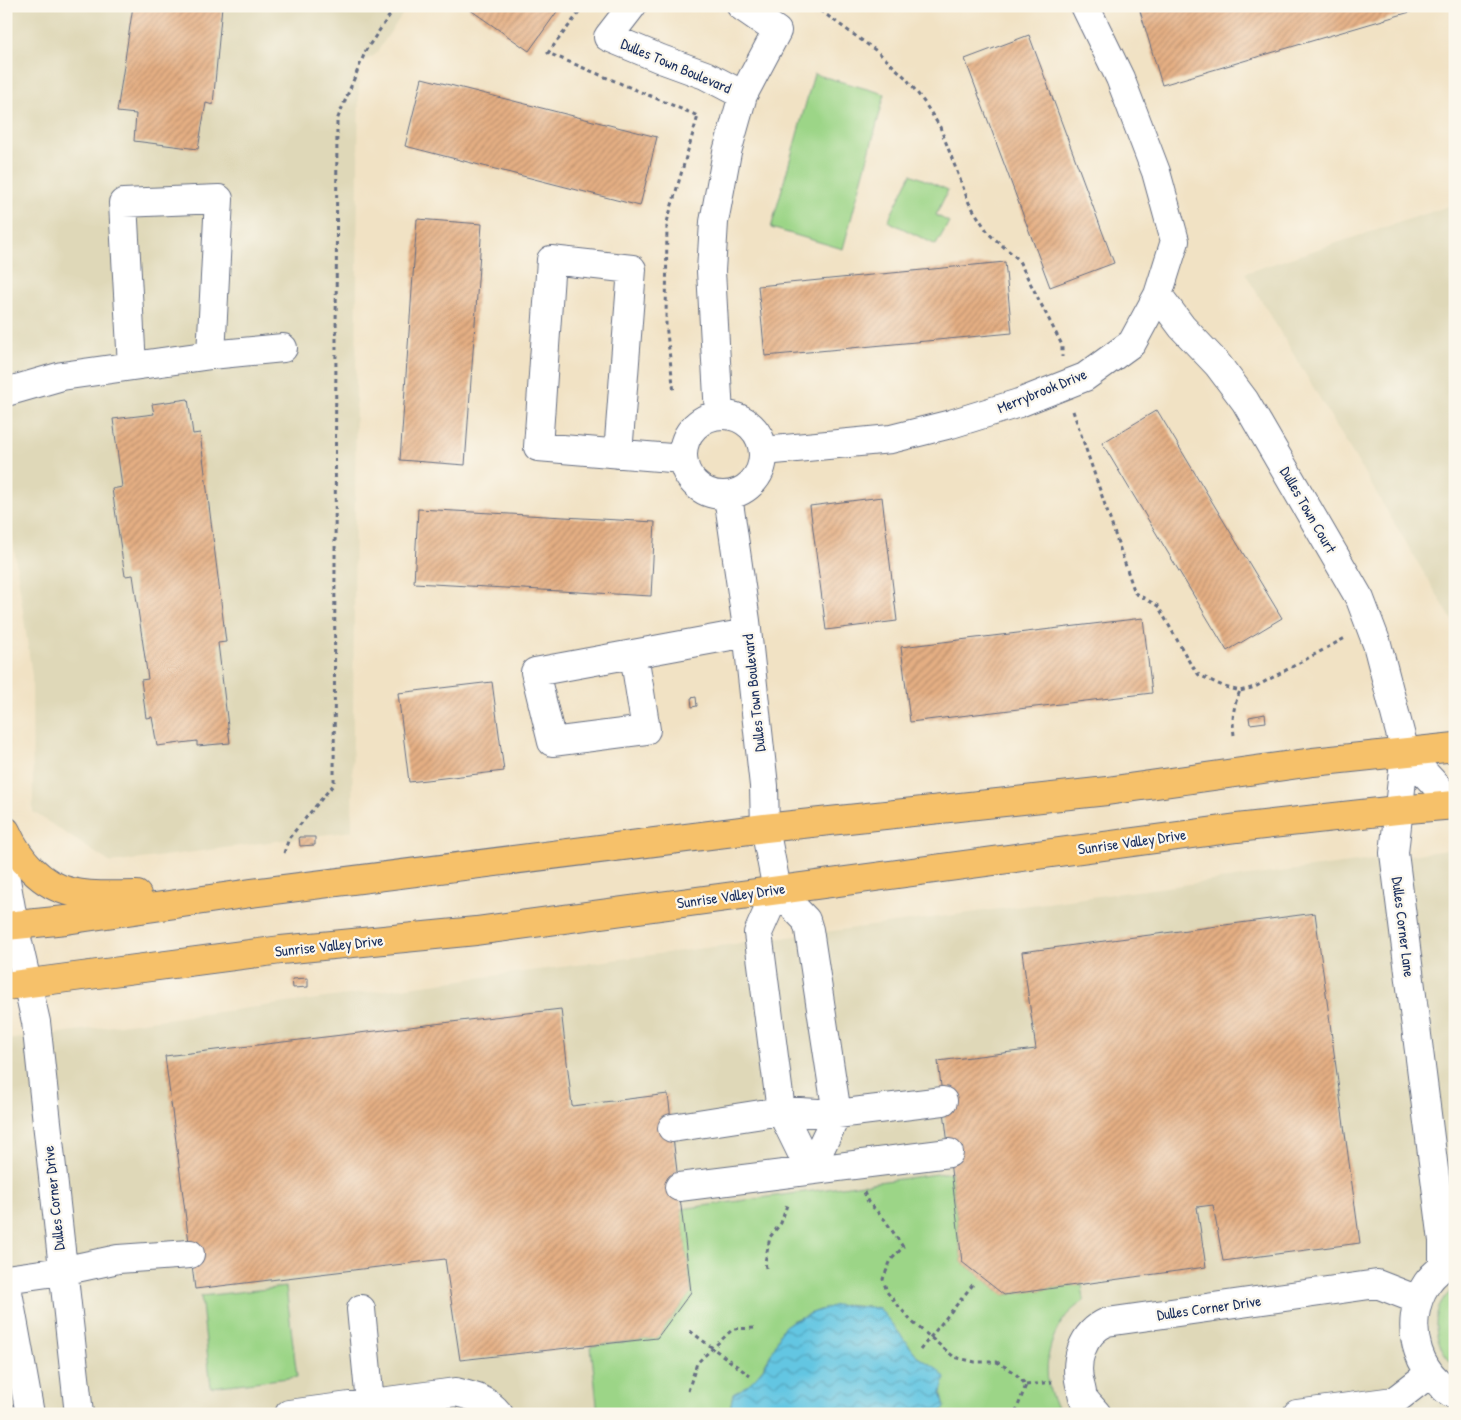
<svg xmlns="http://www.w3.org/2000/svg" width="1461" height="1420" font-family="'Patrick Hand',sans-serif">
<defs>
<pattern id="water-waves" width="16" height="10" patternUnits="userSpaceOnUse" patternTransform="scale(1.25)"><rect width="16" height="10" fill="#64c6e2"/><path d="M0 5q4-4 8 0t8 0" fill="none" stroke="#52a1ba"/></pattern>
<pattern id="building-hatch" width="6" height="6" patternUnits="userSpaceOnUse" patternTransform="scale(1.25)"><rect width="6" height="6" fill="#e5af83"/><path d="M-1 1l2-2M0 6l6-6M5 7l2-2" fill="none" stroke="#b98f6e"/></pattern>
</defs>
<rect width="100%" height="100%" fill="#fbf7ec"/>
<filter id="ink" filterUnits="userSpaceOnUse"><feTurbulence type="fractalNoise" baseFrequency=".02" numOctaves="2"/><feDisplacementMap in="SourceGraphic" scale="10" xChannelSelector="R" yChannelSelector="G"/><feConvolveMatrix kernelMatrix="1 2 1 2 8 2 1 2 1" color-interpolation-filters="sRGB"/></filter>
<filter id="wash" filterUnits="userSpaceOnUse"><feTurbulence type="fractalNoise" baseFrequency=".0096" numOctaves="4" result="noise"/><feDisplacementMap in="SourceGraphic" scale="20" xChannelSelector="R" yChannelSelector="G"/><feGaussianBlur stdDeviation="1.12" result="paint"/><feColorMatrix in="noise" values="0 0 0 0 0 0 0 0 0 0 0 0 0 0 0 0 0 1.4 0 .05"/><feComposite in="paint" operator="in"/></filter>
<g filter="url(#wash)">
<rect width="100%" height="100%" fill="#f1e2c4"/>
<path fill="#dfd8b8" d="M7,6H408L375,55L359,64L352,831L111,863L33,812L32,676L6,490Z
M1455,204V625L1245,273Z
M1455,849V1414H6V1040Z"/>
<path fill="#9cd587" stroke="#5c8272" d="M814,74L885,94L843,249L771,228Z
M911,174L948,190L936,215L949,222L936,245L888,221Z
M951,1172L962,1262L1004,1295L1082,1284L1084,1301C1078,1305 1071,1310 1066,1316C1044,1344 1040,1385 1061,1414H939L945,1407L935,1367L919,1358L879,1308L845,1305L820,1310L793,1320L782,1329L775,1347L758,1376L747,1387L733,1394L729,1414H598L591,1346L657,1338L691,1292L681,1209Z
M1455,1286V1366C1437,1351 1430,1323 1442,1301C1446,1296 1451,1291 1455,1286Z
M286,1287L297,1377L211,1387L201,1296Z"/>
<path fill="url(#water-waves)" stroke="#407aa0" d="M835,1305L879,1308L919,1358L935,1367L945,1378L941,1392L945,1407L939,1414H729L733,1394C755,1383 765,1368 775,1346C778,1341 779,1333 783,1328C791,1319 822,1310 835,1305Z"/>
<g id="blocks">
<path fill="url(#building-hatch)" d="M133,6H222L213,105L206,103L198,149L134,141L136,114L117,112Z
M471,6H561L529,51L469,9Z
M1156,6H1427V7L1162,85L1140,11Z
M1029,35L1114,263L1050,287L965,59Z
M422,78L657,137L640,206L405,146Z
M417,219L482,224L465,465L400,460Z
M1005,262L1012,333L765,356L758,286Z
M188,399L193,434L200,433L226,642L218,643L230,743L197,746V741L157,746L152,717L146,718L141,680L148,679L133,575L125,576L112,489L122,487L113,419L154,414L152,404Z
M1157,410L1282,618L1227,651L1102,443Z
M882,497L897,621L826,630L810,506Z
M418,509L655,522L651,596L414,583Z
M1143,618L1152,693L910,722L901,647Z
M492,682L504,771L409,782L398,693Z
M696,697L697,706L692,707L691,698Z
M1265,714L1266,722L1250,724L1249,717Z
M299,837H315V845L300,846Z
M1315,913L1360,1243L1223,1261L1213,1205L1197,1207L1206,1267L1004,1295L962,1262L938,1061L1036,1049L1022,952Z
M308,978V987L293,988L292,979Z
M561,1009L572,1106L668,1094L691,1292L657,1338L460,1360L445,1259L195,1289L165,1056Z"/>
</g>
</g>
<g filter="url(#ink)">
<use href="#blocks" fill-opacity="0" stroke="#666e82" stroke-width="1"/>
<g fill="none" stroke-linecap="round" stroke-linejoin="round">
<g stroke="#666e82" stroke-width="30">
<path id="minor" d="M632,6L608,37L661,59L705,75L743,95
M1158,295L1182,327L1218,365L1245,401L1360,599L1377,644L1405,752L1394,853L1443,1241V1266
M132,366L123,203L219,199L211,355
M6,392L62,376L211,355L283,348
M683 455a40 40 0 1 1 80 0a40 40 0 1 1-80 0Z
M719,415L711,271L714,222L727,152L743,95L777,31L741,6
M764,451L891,439L951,424L1019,403L1085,377L1132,343L1158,295L1175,241L1156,172L1120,78L1085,6
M618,454L632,269L551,260L538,447L683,459
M728,496L746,621L764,786L765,828L777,890
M634,654L646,730L552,742L535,672L747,633
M1405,752L1455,806
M6,880L14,925L36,1022L79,1414
M777,890L806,920L809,930L837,1114L810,1170
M777,890L758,933L781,1111L810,1170
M672,1128L781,1111L837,1114L943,1101
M679,1187L949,1153
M1455,1261C1407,1280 1402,1348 1437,1381C1442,1387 1447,1392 1455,1395
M6,1279L62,1271L118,1259L190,1254
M6,1281L30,1414
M361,1309L370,1403
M289,1414L456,1392C473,1396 487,1399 499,1414
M1097,1414C1093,1409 1088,1404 1084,1399C1082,1396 1082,1391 1081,1388C1073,1362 1082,1333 1107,1322L1377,1284L1418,1300
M1297,1414L1394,1401L1429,1374"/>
</g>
<g stroke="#666e82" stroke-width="30">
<path id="major" d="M6,831C18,858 41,886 72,892C93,897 115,895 137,895
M6,926L66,920L251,893L765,828L1107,791L1313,762L1455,747
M6,986L281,950L476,931L1237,828L1397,810L1455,805"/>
</g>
<path stroke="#666e82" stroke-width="3" stroke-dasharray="4 4" stroke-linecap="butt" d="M584,6L548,53L698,116L667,222L666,324L674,393
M814,6L878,52L906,78L924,102L940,127L969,203L989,234L1018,259L1062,345V357
M1073,411L1135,593L1158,606L1190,663L1199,675L1225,687L1240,691L1255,687L1345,638
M1234,735C1232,718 1233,707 1240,691
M284,853L289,838L334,784L337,120L366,50L396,6
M864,1192L868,1202L885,1220L903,1247L891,1260L883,1279L887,1292L911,1321L954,1357L975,1362H997L1014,1372L1026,1385L1015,1414
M766,1268L765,1262L770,1237L781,1223L788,1202
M690,1331L750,1376
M920,1350L975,1282
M1026,1385L1052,1382
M688,1391L697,1363L733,1329L755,1328"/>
<use href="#minor" stroke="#fff" stroke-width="28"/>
<use href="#major" stroke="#f6c16b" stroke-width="28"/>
</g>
</g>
<g text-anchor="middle" stroke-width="4.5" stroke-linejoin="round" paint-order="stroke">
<g font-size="15" fill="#1b2f5e" stroke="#fbf7ec">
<text transform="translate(676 66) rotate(23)" y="5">Dulles Town Boulevard</text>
<text transform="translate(1042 391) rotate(-22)" y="5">Merrybrook Drive</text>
<text transform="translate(1308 510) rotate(60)" y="5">Dulles Town Court</text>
<text transform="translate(754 693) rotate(-96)" y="5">Dulles Town Boulevard</text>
<text transform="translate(1132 842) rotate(-8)" y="5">Sunrise Valley Drive</text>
<text transform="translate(731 896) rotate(-8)" y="5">Sunrise Valley Drive</text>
<text transform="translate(1403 927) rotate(83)" y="5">Dulles Corner Lane</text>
<text transform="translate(329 946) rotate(-6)" y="5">Sunrise Valley Drive</text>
<text transform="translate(54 1198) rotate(-96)" y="5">Dulles Corner Drive</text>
<text transform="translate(1209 1308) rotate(-8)" y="5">Dulles Corner Drive</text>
</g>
</g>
<rect width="1461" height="1420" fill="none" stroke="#fbf7ec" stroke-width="25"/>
</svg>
